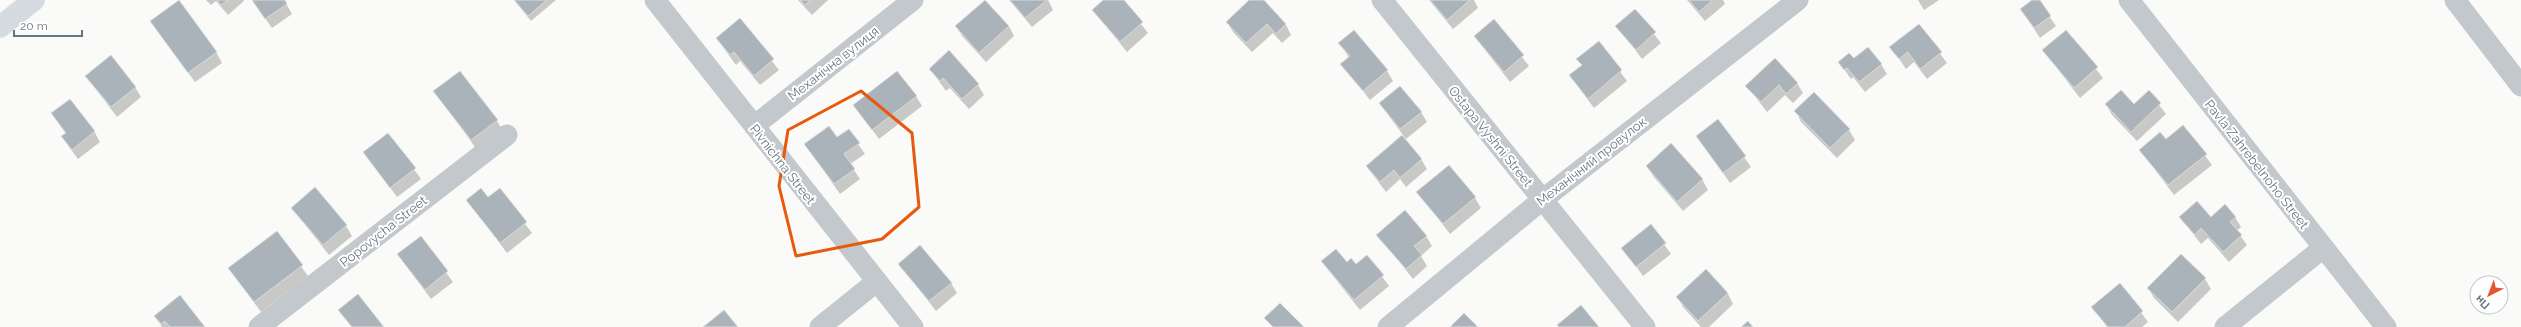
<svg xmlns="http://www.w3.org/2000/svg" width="2521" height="327" font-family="Raleway,sans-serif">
<rect width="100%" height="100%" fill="#fafaf8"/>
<path fill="#0003" d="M206,0H243L244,1L228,15L216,1L211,5Z
M252,0H284L292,14L272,28Z
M514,0H556L531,21Z
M798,0H828L812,15Z
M1009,0H1048L1053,10L1032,27Z
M1105,0H1122L1148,33L1127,52L1093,10Z
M1251,0H1262L1286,25L1291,35L1282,43L1273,33L1252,52L1233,32L1227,22Z
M1429,0H1474L1478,8L1453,29Z
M1687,0H1723L1725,4L1705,21Z
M1918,0H1939L1924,10Z
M2034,0H2038L2056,26L2040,38L2021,9Z
M1635,10L1661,43L1642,59L1617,26Z
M740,20L779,70L760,85L740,61L736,65L717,39Z
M1494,21L1529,66L1510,82L1475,37Z
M1919,25L1947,63L1927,79L1914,62L1906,69L1891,47Z
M957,26H1009L1014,36L986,62L962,36Z
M157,31L216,52L222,63L195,82Z
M2066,31L2103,78L2080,98L2043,50Z
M1598,42L1627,81L1594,108L1570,76L1582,66L1577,59Z
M1340,43L1387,71L1393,81L1370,100L1342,64L1349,58Z
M949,52L978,85L984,95L969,109L950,88L946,91L930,69Z
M1853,60L1881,64L1887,74L1865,92L1853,77L1851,79L1839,62Z
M86,76L135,87L141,97L117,117Z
M1797,83L1803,93L1793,103L1785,95L1767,112L1747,86Z
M435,91L497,121L503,131L477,150Z
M2149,92L2166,114L2137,141L2112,115L2106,104L2134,105Z
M1814,93L1849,130L1855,140L1837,158L1801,122L1796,111Z
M916,96L922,106L879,139L854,105Z
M1380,104L1421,112L1427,122L1406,139Z
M52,114L94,131L100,142L78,159L69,147L63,137L66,134Z
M1718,121L1751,167L1730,183L1697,136Z
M2183,126L2212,165L2174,195L2140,150L2165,141Z
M848,130L865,154L850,164L860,179L840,194L812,154Z
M388,134L421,179L397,197L365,153Z
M1421,159L1427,169L1406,187L1400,179L1386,192L1367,167Z
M1647,166L1702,179L1708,190L1683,211L1653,176Z
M499,190L532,233L507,253L467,200L488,198Z
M1418,192L1475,198L1481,208L1450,234Z
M292,208L346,226L352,236L329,255Z
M2180,217H2235L2241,227L2237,231L2247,245L2229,262L2208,238L2201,244Z
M1651,226L1671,254L1643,276L1623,248Z
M276,232L308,276L261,312L229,268Z
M1378,235L1426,236L1432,246L1421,256L1427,266L1413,279Z
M420,237L453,282L431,299L398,255Z
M1367,256L1389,286L1360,310L1322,262L1356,265Z
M899,264L951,283L957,293L936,311Z
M1706,271L1728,294L1733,304L1709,327H1701L1683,307L1678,297Z
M2205,279L2211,289L2178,322L2154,298L2148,288Z
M2120,284L2148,322L2142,327H2107L2093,307Z
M155,316L203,327H162Z"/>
<path fill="#aab3b9" stroke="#dcdcda" d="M179,0L217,52L188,73L150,21Z
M217,0H228L221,5Z
M252,0H285L287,4L265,19Z
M514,0H547L528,16Z
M800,0H811L805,5Z
M985,0L1009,26L979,53L955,26Z
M1010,0H1047L1025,18Z
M1103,0H1124L1143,22L1120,42L1092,10Z
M1249,0H1264L1286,24L1276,34L1267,24L1246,43L1226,22Z
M1430,0H1470L1447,20Z
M1689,0H1713L1699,12Z
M2032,0H2040L2051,16L2034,28L2020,9Z
M1635,9L1656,32L1636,50L1615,26Z
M740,18L774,59L754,76L734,52L730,55L716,38Z
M1494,19L1524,55L1504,72L1474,36Z
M1919,24L1942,52L1920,69L1908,52L1899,59L1889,47Z
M1354,30L1388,70L1363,91L1340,64L1350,56L1338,43Z
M2066,30L2098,67L2074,88L2042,50Z
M1599,41L1622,70L1588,99L1569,75L1582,65L1576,59Z
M1868,47L1882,64L1859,82L1847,68L1844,70L1838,62L1849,53L1854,58Z
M949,50L979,84L962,99L943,78L940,81L929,69Z
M111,55L136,87L111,107L85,76Z
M1775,58L1798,83L1786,94L1779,85L1761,102L1745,86Z
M460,71L498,120L471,140L433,91Z
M897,71L917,96L872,130L853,105Z
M1400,86L1422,112L1400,129L1379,103Z
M2121,90L2134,104L2149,90L2161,103L2131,132L2105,104Z
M1814,92L1850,129L1830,148L1794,111Z
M70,99L95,131L72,150L61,136L66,133L51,113Z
M1718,119L1746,156L1723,173L1696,136Z
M2183,125L2207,154L2168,185L2139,150L2160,132L2166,139Z
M829,126L837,137L849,129L860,143L844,154L855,169L834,184L804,144Z
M388,133L416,168L390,188L363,152Z
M1402,135L1422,159L1400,178L1394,170L1380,182L1366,166Z
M1671,143L1703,179L1677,202L1646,166Z
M1449,165L1476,197L1443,224L1416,192Z
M315,187L347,225L323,245L291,208Z
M481,188L488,197L500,188L527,222L500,243L466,200Z
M2197,201L2211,217L2225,204L2236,217L2230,222L2242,235L2223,252L2201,228L2195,235L2179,217Z
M1405,210L1427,236L1414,246L1422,255L1406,269L1376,235Z
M1651,224L1666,243L1636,267L1621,248Z
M277,231L303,265L254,302L228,268Z
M421,236L448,271L425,290L397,254Z
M920,245L952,283L929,301L898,264Z
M1336,249L1347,262L1351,258L1356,264L1367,255L1384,275L1354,300L1321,261Z
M2181,254L2206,278L2172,312L2147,288Z
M1706,269L1728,293L1698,321L1676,297Z
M2120,283L2143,311L2125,327H2108L2091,307Z
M358,294L384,327H352L338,310Z
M180,295L205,327H170L165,321L161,324L154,316Z
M1280,303L1304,327H1273L1264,318Z
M1581,305L1599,327H1559L1557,325Z
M724,310L738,327H703Z
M1464,313L1478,327H1450Z
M1748,321L1753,327H1741Z"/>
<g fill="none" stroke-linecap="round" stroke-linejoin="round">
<path stroke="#c3c8cc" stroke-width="21" d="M655,0L913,327
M1382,0L1645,327
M2129,0L2386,327
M2455,0L2521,86
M754,126L913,0
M259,327L507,135
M820,327L876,282
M1388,327L1542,200L1798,0
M2225,327L2323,248"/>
<path stroke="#d6dbdf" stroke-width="22" d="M0,27L34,0"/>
</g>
<path fill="none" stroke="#e8590c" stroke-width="3" stroke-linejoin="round" d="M861,91L912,133L919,207L882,239L796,256L779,186L788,130Z"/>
<g text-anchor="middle" stroke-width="4" stroke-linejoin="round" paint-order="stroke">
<g font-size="13" fill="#657683" stroke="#fff">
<text transform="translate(833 63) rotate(-38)" y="5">Механічна вулиця</text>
<text transform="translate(1491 136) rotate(51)" y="5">Ostapa Vyshni Street</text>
<text transform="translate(1591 161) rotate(-38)" y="5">Механічний провулок</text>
<text transform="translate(783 164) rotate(52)" y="5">Pivnichna Street</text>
<text transform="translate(2257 164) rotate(52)" y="5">Pavla Zahrebelnoho Street</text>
<text transform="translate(383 231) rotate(-38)" y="5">Popovycha Street</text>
</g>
</g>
<g transform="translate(2489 295) rotate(222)"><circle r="19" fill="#ffffff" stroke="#c1c8cd"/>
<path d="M0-3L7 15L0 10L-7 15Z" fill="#e4572e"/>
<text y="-6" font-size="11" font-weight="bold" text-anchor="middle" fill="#657683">Пн</text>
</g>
<path d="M14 30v6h68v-6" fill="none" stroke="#657683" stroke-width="2"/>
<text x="20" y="30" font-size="12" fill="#657683" stroke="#ffffff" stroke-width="3" paint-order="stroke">20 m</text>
</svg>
